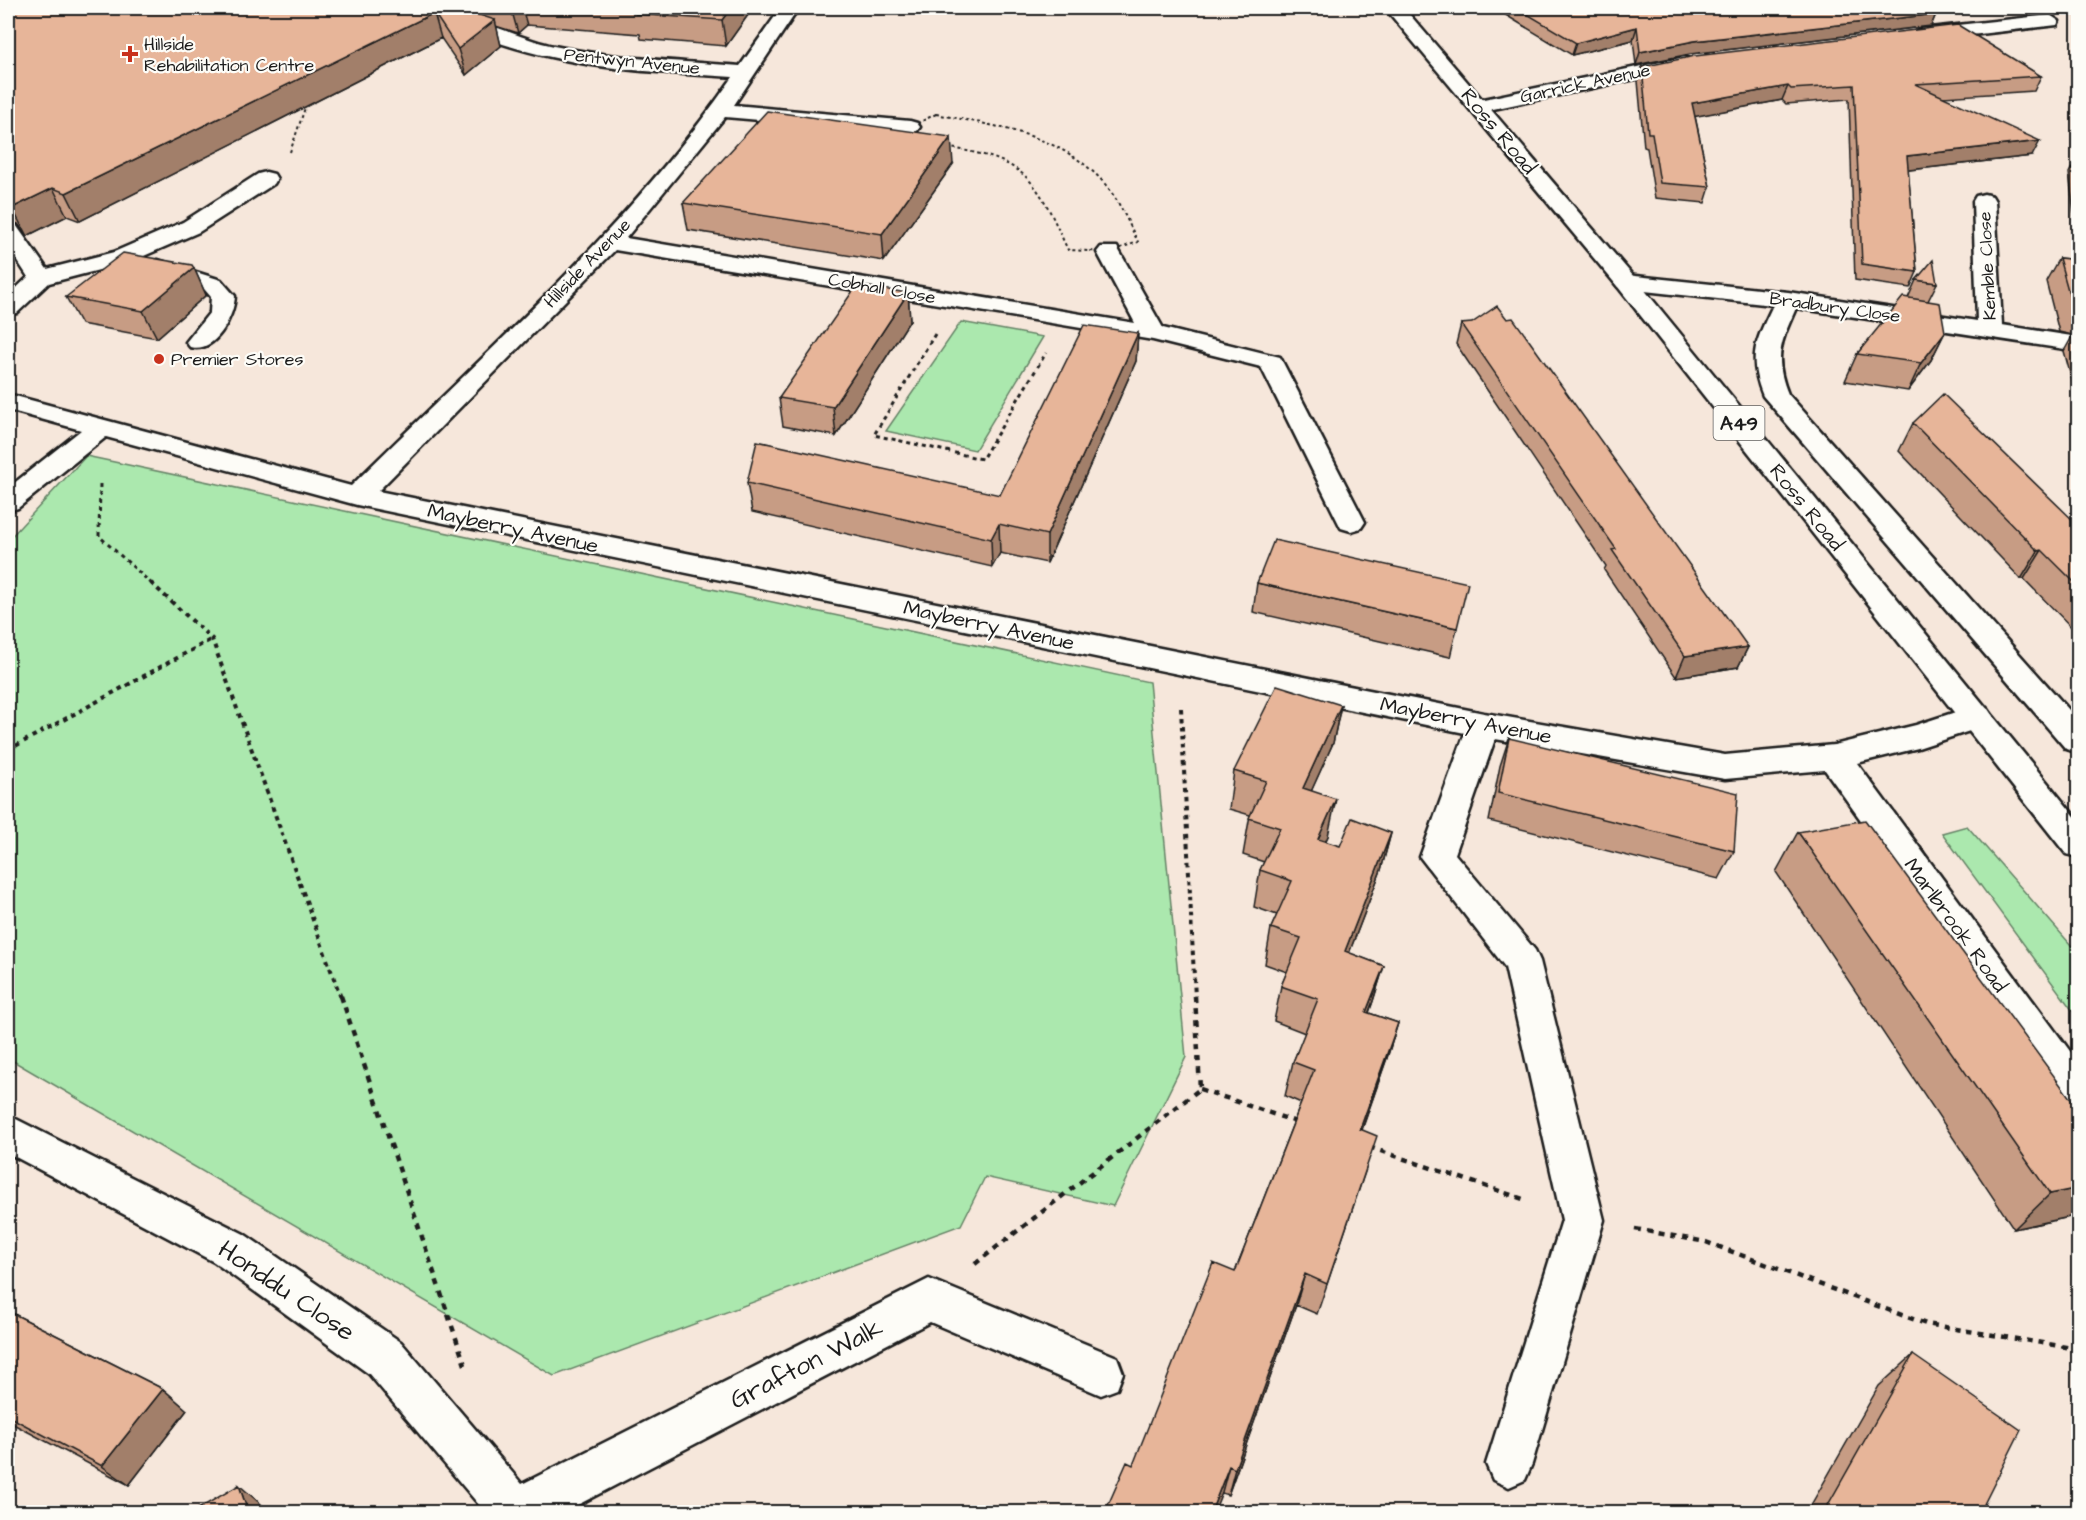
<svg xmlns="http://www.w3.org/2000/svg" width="2086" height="1520" font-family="'Architects Daughter',sans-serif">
<rect width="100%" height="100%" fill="#f6e7db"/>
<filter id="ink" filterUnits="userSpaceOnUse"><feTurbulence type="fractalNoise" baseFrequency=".0167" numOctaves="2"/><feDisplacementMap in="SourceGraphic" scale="12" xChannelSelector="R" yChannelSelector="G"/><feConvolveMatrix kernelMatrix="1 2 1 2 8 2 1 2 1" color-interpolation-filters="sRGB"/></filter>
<g filter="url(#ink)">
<path fill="#abe8ae" stroke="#648265" stroke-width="1.5" d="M961,322L1043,337L975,450L886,431Z
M86,456L1149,682L1186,1057L1113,1206L985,1177L961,1225L554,1376L8,1058V540Z
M1967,826L2078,953V1018L1942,833Z"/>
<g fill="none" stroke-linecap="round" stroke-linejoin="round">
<g stroke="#1c1c1c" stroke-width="5">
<path id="minor" d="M410,8C452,3 510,37 554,46C615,59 678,61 740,66L781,8H799L734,105L910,121L917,123L920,127L917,131L910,133L725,117L626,238L1135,323L1097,252L1101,247H1117L1163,328L1280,357L1365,522L1361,528L1351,531L1341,528L1261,367L1153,340L615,250L378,491L1484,713L1725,755L1834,745L1916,725L1977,705L1988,709L1993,717L1988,725L1918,748L1857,763L2078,1062V1109L2064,1104L1825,770L1725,779L1495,739L1455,854L1535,950L1540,961L1604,1220L1532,1464L1525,1480L1509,1487L1493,1480L1486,1464L1562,1220L1505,967L1420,857L1465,733L357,505L106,437L18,508L8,511V488L81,430L8,410V394L351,486C482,356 627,229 733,77C672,73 610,71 551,57C504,47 458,28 412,12Z
M2050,15L2059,21L2057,25L1920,41L1910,35L1920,29Z
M1685,57L1692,59L1695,63L1692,67L1479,112L1472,110L1469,106L1472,102L1479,100Z
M266,172L274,174L277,179L274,184L199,232L130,262L49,283L17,313L8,315V296L28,277L8,246V223L16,225L47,269L114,252L183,222L258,174Z
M1984,194L1992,196L1995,201L2002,325L2078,337V351L1796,308C1781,342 1773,357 1788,394L2078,720V753L2066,749L1763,396C1747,356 1756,341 1773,305L1626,289L1618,287L1614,282L1618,277L1626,275L1788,292L1977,321L1973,201L1976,196Z
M158,260L221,280L235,296C234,317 215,354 190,347L186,342L210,312L211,297L205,290L150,272L146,267L150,262Z
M8,1115L244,1234L401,1342L522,1484L929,1279L1117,1357L1123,1373L1117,1389L1101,1395L930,1322L564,1512H485L369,1374L214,1262L8,1153Z"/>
</g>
<g stroke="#1c1c1c" stroke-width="5">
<path id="highway" d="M1385,8H1404L1634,277L2078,820V857L2066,854L1618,287Z"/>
</g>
<path stroke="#1c1c1c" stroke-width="2" stroke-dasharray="3 3" stroke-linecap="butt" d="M936,114C999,127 1067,135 1109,189C1121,205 1129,224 1138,242L1109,252L1068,250C1056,226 1046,196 1026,177C999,151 950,149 915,142L910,127Z
M290,152L307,102"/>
<path stroke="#1c1c1c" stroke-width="3" stroke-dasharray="4 4" stroke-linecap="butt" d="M935,334L874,435L982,459L1046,353
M100,484L99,536L153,585"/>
<path stroke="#1c1c1c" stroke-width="4" stroke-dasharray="4.5 4.5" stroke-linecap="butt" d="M151,583L212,639L341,998
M1181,708L1195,998
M8,750L212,639"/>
<path stroke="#1c1c1c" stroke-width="4.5" stroke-dasharray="6 6" stroke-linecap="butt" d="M341,996L465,1365
M1200,1089L1299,1123
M1369,1147L1526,1200
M1635,1229L1706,1242L1926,1324L2078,1349
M975,1264L1200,1089L1195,996"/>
<use href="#minor" fill="#fdfcf7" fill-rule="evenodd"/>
<use href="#highway" fill="#fdfcf7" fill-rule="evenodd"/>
</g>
<path fill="#c79c84" stroke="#1c1c1c" stroke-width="1.5" d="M8,8H753L726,46L641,39L640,34L527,25L518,33L496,26L501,46L466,75L441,38L80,221L67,216L27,236L18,224L8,221Z
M1494,8H1927L1936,14L1931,26L1690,54L1636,65L1633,40L1572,55Z
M1642,67L2041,76L2034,91L1942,97L2032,156L1908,170L1917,272L1910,288L1855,280L1849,99L1786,104L1782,100L1695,116L1710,187L1705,203L1655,198L1647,148L1644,147L1638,81Z
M2079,154V258L2069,173Z
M953,164L884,261L688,230L683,203Z
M2059,258L2079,260V406L2064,351L2073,335L2059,332L2046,281Z
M194,268L206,295L157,338L81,324L66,297Z
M1916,280L1937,283L1928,301L1945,332L1931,360L1908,391L1845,381L1857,354L1908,298Z
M908,293L910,320L836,436L783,426L779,398Z
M1461,324L1748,647L1738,667L1676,677L1604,570L1606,566L1456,344Z
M1138,333L1136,361L1047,563L1000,553L992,567L752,512L747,483L1000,495Z
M1913,423L2079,526V635L2024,579H2021L1899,451Z
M1257,583L1457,628L1450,657L1253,612Z
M1341,705L1333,743L1311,791L1328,836L1325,842L1340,846L1391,833L1381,870L1349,953L1384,966L1373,1001L1369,1013L1398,1023L1387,1058L1362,1130L1366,1169L1317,1314L1296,1305L1228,1495L1133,1465L1235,1272L1301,1103L1285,1096L1293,1062L1305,1033L1274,1021L1281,986L1287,972L1265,964L1271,928L1277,915L1254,907L1260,870L1264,862L1243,855L1250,815L1229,809L1234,771Z
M1509,738L1734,851L1719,879L1489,821L1500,766Z
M1798,832L2079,1215L2014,1229L1776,872Z
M8,1311L163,1389L187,1410L129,1485L15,1425L8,1420Z
M1913,1355L1980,1512H1807L1879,1386Z"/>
<path fill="#a27f6b" stroke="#1c1c1c" stroke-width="1.5" d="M511,8H522L527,25L518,33Z
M731,8H753L726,46L722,20Z
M434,13L441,38L80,221L66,193Z
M1936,14L1931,26L1690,54L1636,65L1640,52L1694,41Z
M495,20L501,46L466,75L458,49Z
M1637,27L1633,40L1572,55L1576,43Z
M1788,86L1782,100L1687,118L1692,103Z
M951,137L953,164L884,261L882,234Z
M2040,141L2032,156L1900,171L1907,156Z
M53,188L67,216L27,236L12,208Z
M194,268L206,295L157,338L143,311Z
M908,293L910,320L836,436L833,407Z
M1945,332L1931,360L1908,391L1921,363Z
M1138,333L1136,361L1047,563V535Z
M999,524L1000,553L992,567L991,539Z
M2042,550L2024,579H2021L2038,551Z
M1748,647L1738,667L1676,677L1685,656Z
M1341,705L1333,743L1296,825L1303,788Z
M1336,799L1328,836L1310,877L1318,839Z
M1391,833L1381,870L1336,987L1345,951Z
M1384,966L1373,1001L1356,1047L1366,1012Z
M1398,1023L1387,1058L1350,1163L1360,1129Z
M2079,1188V1215L2014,1229L2050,1194Z
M1305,1274L1296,1305L1228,1495L1235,1469Z
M163,1389L187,1410L129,1485L102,1466Z
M1229,1466L1222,1492L1214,1512H1211Z
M239,1485L262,1505L265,1512H248Z"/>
<path fill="#e7b599" stroke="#1c1c1c" stroke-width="1.5" d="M8,8H59L62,9L68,8H458L495,20L458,49L434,13L66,193L53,188L12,208L8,202Z
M625,8H731L722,20L636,14L640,9Z
M1517,8H1927L1936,14L1694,41L1640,52L1637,27L1576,43Z
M1958,25L2041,76L1915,84L2040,141L1907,156L1917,272L1862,264L1854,85L1791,89L1788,86L1692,103L1710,187L1660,183L1652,133H1648L1642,67L1695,56Z
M767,111L951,137L882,234L683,203Z
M123,253L192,265L194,268L143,311L66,297Z
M2059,258L2079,260V309L2073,308Z
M1933,260L1937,283L1916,280Z
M857,285L908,293L833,407L779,398Z
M1903,297L1940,303L1945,332L1921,363L1857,354Z
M1497,306L1507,319L1513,318L1748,647L1685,656L1612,550L1616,549L1461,324L1472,323Z
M1084,325L1138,333L1047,535L999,524L991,539L747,483L757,441L1000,495Z
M1943,394L2079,526V587L2042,550L2038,551L1913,423Z
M1274,540L1468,583L1457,628L1257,583Z
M1277,685L1341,705L1303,788L1336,799L1318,839L1340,846L1352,818L1391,833L1345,951L1384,966L1366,1012L1398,1023L1360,1129L1377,1136L1327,1284L1305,1274L1235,1469L1229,1466L1211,1512H1105L1127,1462L1133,1465L1213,1263L1235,1272L1314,1070L1293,1062L1318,999L1281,986L1301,938L1271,928L1292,881L1260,870L1280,828L1249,818L1266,781L1234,771Z
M1509,738L1738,793L1734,851L1498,793Z
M1865,820L2079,1110V1188L2050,1194L1798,832Z
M8,1311L163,1389L102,1466L8,1416Z
M1913,1355L2021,1430L1980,1512H1824Z
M239,1485L248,1512H193Z
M809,1508L817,1512H806Z"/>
</g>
<g fill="#c8321e" stroke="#fdfcf7" stroke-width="2">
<path d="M127 45h6v6h6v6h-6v6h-6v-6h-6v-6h6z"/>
<circle cx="159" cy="359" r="6"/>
</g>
<g text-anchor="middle" stroke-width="4.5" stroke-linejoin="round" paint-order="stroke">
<g font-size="18" fill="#1c1c1c" stroke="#fdfcf7" text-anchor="start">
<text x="144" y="50">Hillside<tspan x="144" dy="21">Rehabilitation Centre</tspan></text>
<text x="171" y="365">Premier Stores</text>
</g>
<g font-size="18" fill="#1c1c1c" stroke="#fdfcf7">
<text transform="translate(632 61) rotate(6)" y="6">Pentwyn Avenue</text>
<text transform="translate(1585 83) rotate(-12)" y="6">Garrick Avenue</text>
<text transform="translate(587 263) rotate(-46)" y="6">Hillside Avenue</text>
<text transform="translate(1987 266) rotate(-93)" y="6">Kemble Close</text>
<text transform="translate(882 288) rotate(10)" y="6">Cobhall Close</text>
<text transform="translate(1835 307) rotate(8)" y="6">Bradbury Close</text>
</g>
<rect fill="#fdfcf7" stroke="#605f5e" stroke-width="1.5" x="1713.5" y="406" width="51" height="34" rx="4.5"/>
<g font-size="20" font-weight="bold" fill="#1c1c1c">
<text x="1739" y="430">A49</text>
</g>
<g font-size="21" fill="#1c1c1c" stroke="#fdfcf7">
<text transform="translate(1499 131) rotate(50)" y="7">Ross Road</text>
<text transform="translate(1807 507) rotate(51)" y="7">Ross Road</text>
<text transform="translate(513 528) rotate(12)" y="7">Mayberry Avenue</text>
<text transform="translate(989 625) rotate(12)" y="7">Mayberry Avenue</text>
<text transform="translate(1466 720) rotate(11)" y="7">Mayberry Avenue</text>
<text transform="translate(1956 925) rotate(54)" y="7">Marlbrook Road</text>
</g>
<g font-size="26" fill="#1c1c1c" stroke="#fdfcf7">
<text transform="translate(287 1290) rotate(34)" y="9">Honddu Close</text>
<text transform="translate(806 1363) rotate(-27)" y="9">Grafton Walk</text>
</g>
</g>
<rect width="2086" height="1520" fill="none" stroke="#fdfcf7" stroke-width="30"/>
<rect x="15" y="15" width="2056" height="1490" fill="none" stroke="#1c1c1c" stroke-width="2" filter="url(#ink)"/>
</svg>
